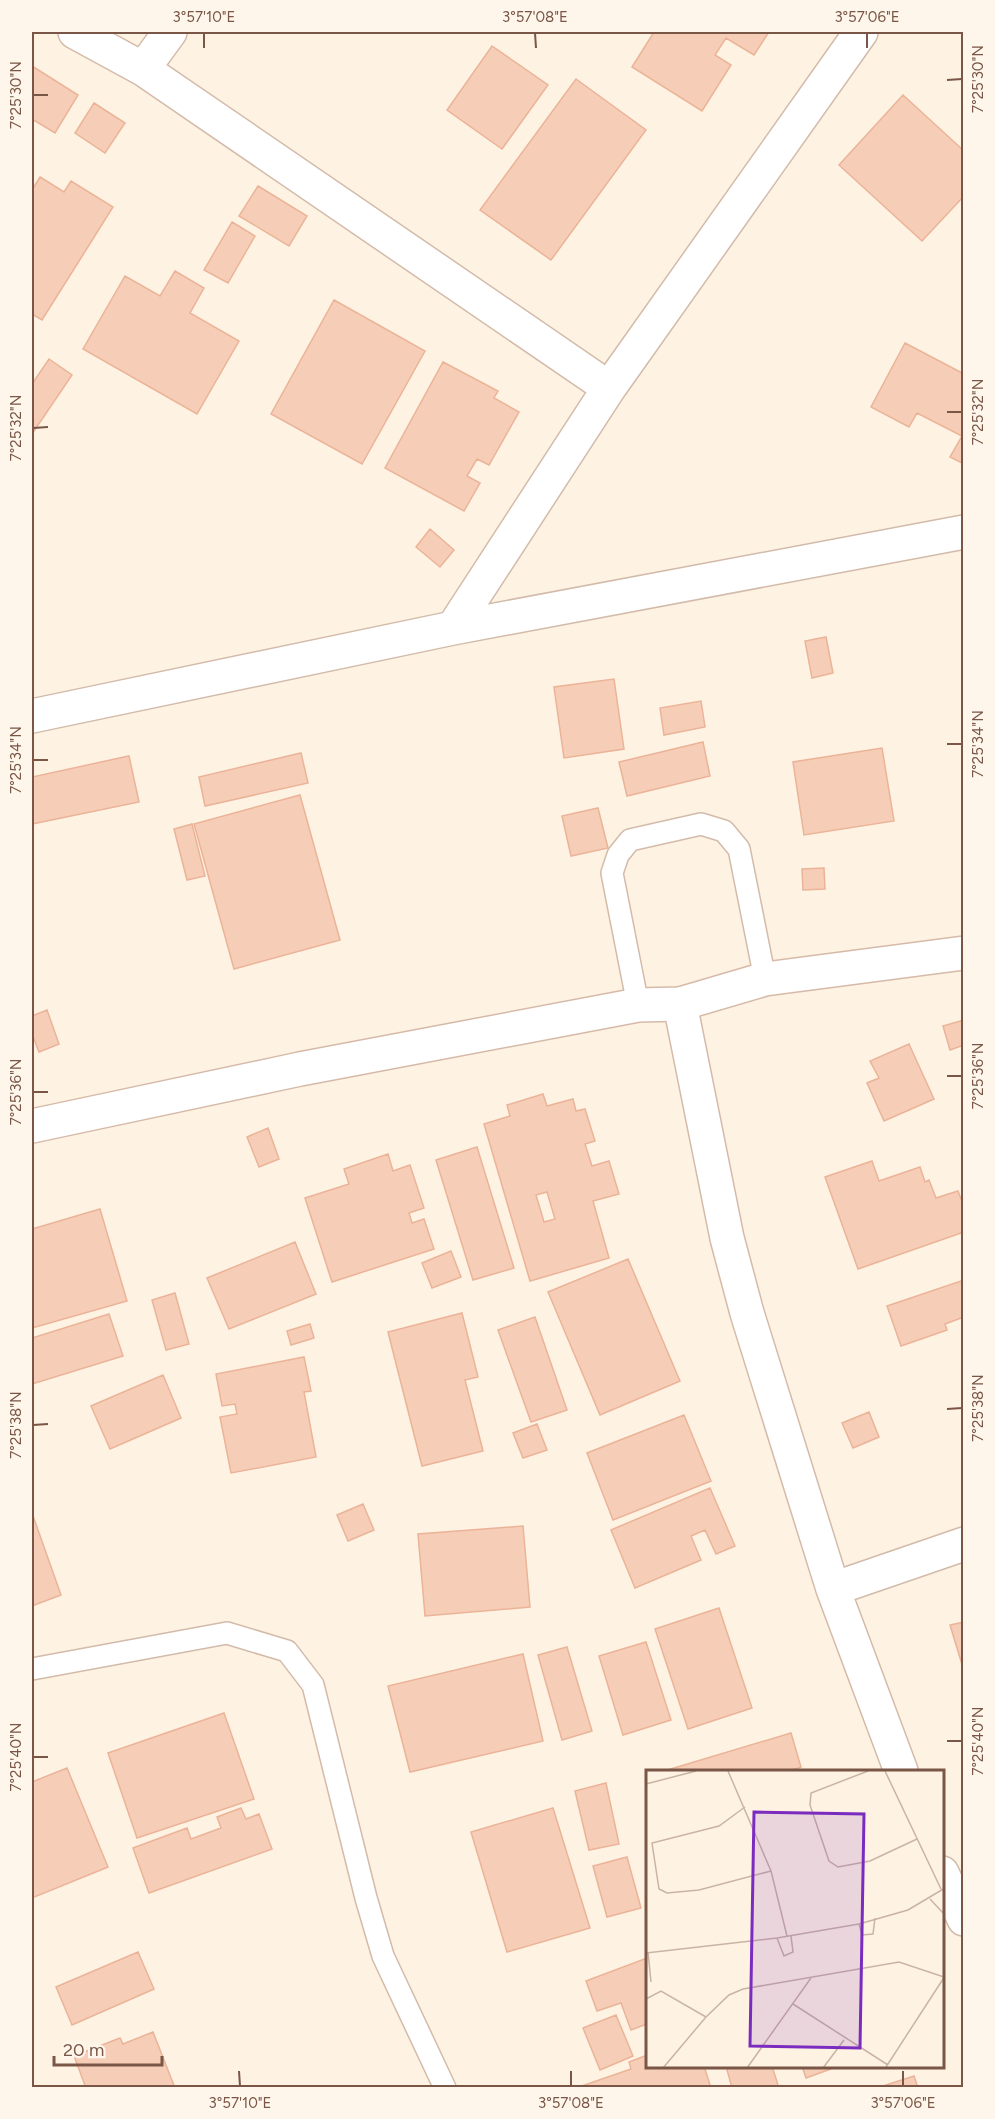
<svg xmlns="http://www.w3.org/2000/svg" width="995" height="2119" font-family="Figtree,sans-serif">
<rect width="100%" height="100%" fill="#fef2e3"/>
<path fill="#f6ceb8" stroke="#ebb397" stroke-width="1.5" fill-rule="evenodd" d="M654,32H769L754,55L726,38L715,55L731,65L702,111L632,67Z
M492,46L548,85L502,149L447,110Z
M32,66L78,95L55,133L32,119Z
M576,79L646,130L551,260L480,210Z
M903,95L964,151V196L922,241L839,165Z
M94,103L125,123L105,153L75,133Z
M40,177L64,192L71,181L113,207L42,320L32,314V190Z
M258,186L307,216L289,246L239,216Z
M232,222L255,236L228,283L204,270Z
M175,271L204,288L190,313L239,341L197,414L83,349L125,276L160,296Z
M334,300L425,351L362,464L271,414Z
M905,343L964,374V464L950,457L962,436L917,413L909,427L871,407Z
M49,359L72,375L32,434V384Z
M443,362L498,391L494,398L519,412L489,465L477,459L467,476L480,483L464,511L385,468Z
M430,529L454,550L440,567L416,547Z
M826,637L833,673L812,678L805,641Z
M614,679L624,749L564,758L554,687Z
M701,701L705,727L664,735L660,708Z
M703,742L710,776L627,796L619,762Z
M882,748L894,821L804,835L793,762Z
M301,753L308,783L205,806L199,777Z
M129,756L139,802L32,824V777Z
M300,795L340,940L234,969L194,824Z
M598,808L608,848L571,856L562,816Z
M192,824L205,876L187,880L174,829Z
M824,868L825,889L803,890L802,869Z
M47,1010L59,1044L39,1052L32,1034V1016Z
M964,1020V1045L950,1050L943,1026Z
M909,1044L934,1099L884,1121L867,1083L879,1078L870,1061Z
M543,1094L547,1106L573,1099L576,1111L585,1109L595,1141L585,1144L592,1166L609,1161L619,1194L593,1201L609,1258L530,1281L484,1124L510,1116L507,1105ZM547,1192L555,1219L544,1222L536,1195Z
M268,1128L279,1159L259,1167L247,1137Z
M477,1147L514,1268L473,1280L436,1160Z
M388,1154L393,1171L410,1165L424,1208L409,1213L412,1223L424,1219L434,1249L332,1282L305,1198L349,1184L344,1169Z
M872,1161L879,1181L920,1167L925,1182L929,1180L936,1198L958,1191L964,1207V1232L858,1269L825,1177Z
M100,1209L127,1301L32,1328V1229Z
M295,1242L316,1294L229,1329L207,1278Z
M451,1251L461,1277L432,1288L422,1263Z
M628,1259L680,1381L600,1415L548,1292Z
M964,1280V1317L945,1324L947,1330L901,1346L887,1306Z
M175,1293L189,1344L166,1350L152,1300Z
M462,1313L478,1377L465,1380L483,1451L422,1466L388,1332Z
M109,1314L123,1356L32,1384V1338Z
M535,1317L567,1410L531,1422L498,1330Z
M310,1324L314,1338L291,1345L287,1331Z
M304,1357L311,1391L304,1392L316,1457L231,1473L220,1417L237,1414L235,1404L222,1406L216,1374Z
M163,1375L181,1418L110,1449L91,1406Z
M869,1412L879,1437L853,1448L842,1423Z
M684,1415L711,1481L613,1520L587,1453Z
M537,1424L547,1450L523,1458L513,1433Z
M710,1488L735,1546L716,1554L705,1530L691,1536L701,1560L635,1588L611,1530Z
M363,1504L374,1530L348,1541L337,1515Z
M32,1513L61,1595L32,1606Z
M523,1526L530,1607L425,1616L418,1534Z
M719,1608L752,1708L688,1729L655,1629Z
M964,1622V1671L950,1625Z
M646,1642L671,1720L623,1735L599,1656Z
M567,1647L592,1731L562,1740L538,1655Z
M523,1654L543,1741L410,1772L388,1686Z
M224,1713L254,1799L137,1838L108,1753Z
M791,1733L801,1767L790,1771H664Z
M67,1768L108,1867L32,1898V1782Z
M606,1783L619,1844L589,1850L575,1791Z
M241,1808L246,1819L259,1814L272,1849L149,1893L133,1848L187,1828L191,1839L221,1828L217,1817Z
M553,1808L590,1928L507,1952L471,1832Z
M627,1857L641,1908L607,1917L593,1866Z
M138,1952L154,1989L72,2025L56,1987Z
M647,1958V2024L631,2030L621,2003L597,2011L586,1981Z
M616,2015L633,2056L600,2070L583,2028Z
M153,2032L175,2088H86L74,2056L120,2038L123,2044Z
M647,2055V2066H704L711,2088H576L631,2069L629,2062Z
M726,2066H772L778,2085L771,2088H732Z
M802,2066H839L806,2078Z
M914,2076L918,2088H877Z"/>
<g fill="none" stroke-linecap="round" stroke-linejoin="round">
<g stroke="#d3bbaa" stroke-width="24">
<path id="lane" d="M638,1005L612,873L618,855L630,840L701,824L724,831L739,849L765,979
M32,1669L227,1633L287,1651L313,1685L366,1898L383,1956L445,2088"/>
</g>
<g stroke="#d3bbaa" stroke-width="36">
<path id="street" d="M75,32L143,69L609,388
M143,69L170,32
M453,628L609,388L861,32
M32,716L453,628L964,532
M680,1004L727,1238L747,1313L833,1589L901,1771
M833,1589L964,1544
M942,1873L964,1919"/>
</g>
<g stroke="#d6baa8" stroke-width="36">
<path id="secondary" d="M32,1126L300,1069L638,1005L680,1004L765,979L964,953"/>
</g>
<use href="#lane" stroke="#fff" stroke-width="21"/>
<use href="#street" stroke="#fff" stroke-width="33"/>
<use href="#secondary" stroke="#fff" stroke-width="33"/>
</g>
<path fill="none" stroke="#795646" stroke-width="2" d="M204,33V48M535,33L536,48M867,33V48M947,80L962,79M33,95H48M947,412H962M33,428L48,427M947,744H962M33,760H48M947,1076H962M33,1092H48M947,1409L962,1408M33,1425L48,1424M947,1741H962M33,1757H48M239,2071L240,2086M571,2071V2086M903,2071V2086"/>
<g transform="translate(646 1770)">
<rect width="298" height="298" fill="#fef2e3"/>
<path fill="none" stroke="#c9b4a4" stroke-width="1.5" d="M82,1L125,101L141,166M222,1L165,23L164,35L183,91L192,97L224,91L271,69M239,1L295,119M0,14L50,1M99,37L73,56L6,73L13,119L21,123L53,120L125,101M284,129L299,145M213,154L216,165L227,164L229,148M131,168L138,186L147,182L145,166M2,182L5,212M0,183L131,168L213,154L262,140L299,118M0,229L15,221L60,247M147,234L242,295M240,297L299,206M17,298L60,247L83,225L97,219L253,192L298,207M101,298L165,208M177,298L198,270"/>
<path fill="#7b2cbf" fill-opacity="0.15" stroke="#7b2cbf" stroke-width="3" d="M108,42L218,44L214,278L104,276Z"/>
<rect width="298" height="298" fill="none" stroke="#795646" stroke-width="3"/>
</g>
<rect width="995" height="2119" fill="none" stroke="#fff6eb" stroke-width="66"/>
<path d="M54 2056v9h108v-9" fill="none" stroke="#795646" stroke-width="3"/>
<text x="63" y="2056" font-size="18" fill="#795646" stroke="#fff6eb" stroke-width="4.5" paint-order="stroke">20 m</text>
<rect x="33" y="33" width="929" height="2053" fill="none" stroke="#795646" stroke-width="2"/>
<g font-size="15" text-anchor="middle" fill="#795646">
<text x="204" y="22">3°57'10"E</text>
<text x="535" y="22">3°57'08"E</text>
<text x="867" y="22">3°57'06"E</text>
<text transform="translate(978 79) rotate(-90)" y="5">7°25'30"N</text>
<text transform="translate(16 95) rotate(-90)" y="5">7°25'30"N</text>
<text transform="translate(978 412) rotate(-90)" y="5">7°25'32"N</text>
<text transform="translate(16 428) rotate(-90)" y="5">7°25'32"N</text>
<text transform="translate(978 744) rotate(-90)" y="5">7°25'34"N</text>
<text transform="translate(16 760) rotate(-90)" y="5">7°25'34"N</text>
<text transform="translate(978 1076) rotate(-90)" y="5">7°25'36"N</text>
<text transform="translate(16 1092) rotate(-90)" y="5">7°25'36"N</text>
<text transform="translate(978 1408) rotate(-90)" y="5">7°25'38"N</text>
<text transform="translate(16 1425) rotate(-90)" y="5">7°25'38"N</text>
<text transform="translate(978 1741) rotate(-90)" y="5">7°25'40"N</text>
<text transform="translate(16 1757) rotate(-90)" y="5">7°25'40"N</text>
<text x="240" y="2108">3°57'10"E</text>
<text x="571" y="2108">3°57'08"E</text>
<text x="903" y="2108">3°57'06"E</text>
</g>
</svg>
